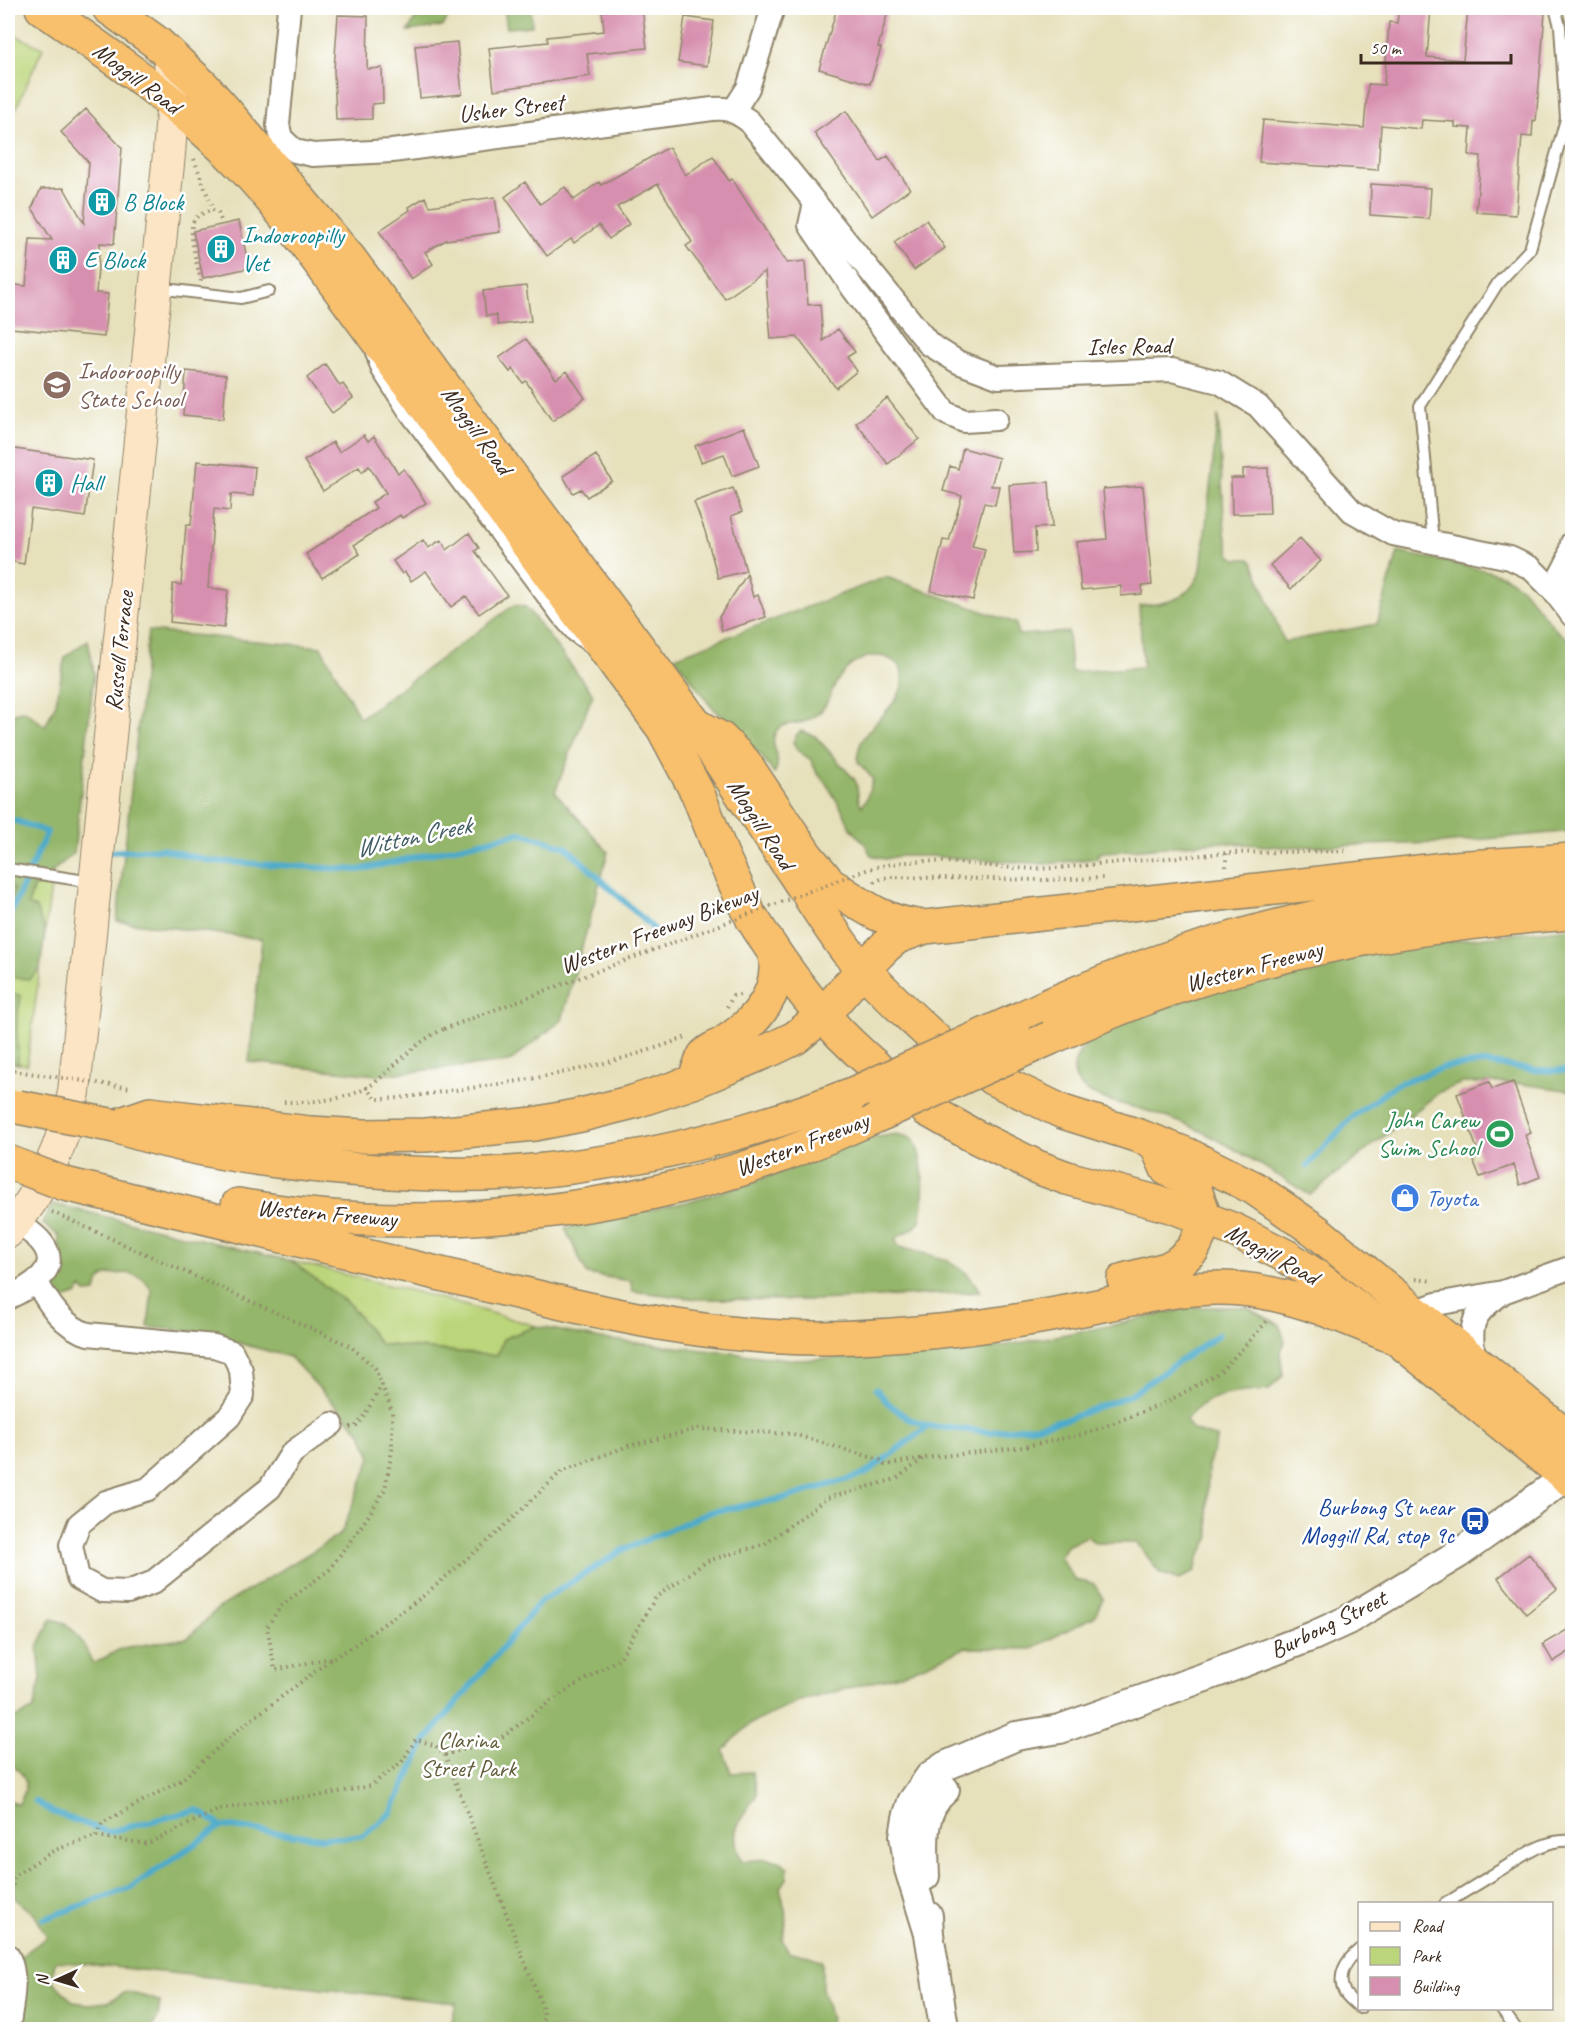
<svg xmlns="http://www.w3.org/2000/svg" width="1580" height="2037" font-family="Caveat,sans-serif">
<rect width="100%" height="100%" fill="#fff"/>
<filter id="ink" filterUnits="userSpaceOnUse"><feTurbulence type="fractalNoise" baseFrequency=".0167" numOctaves="2"/><feDisplacementMap in="SourceGraphic" scale="12" xChannelSelector="R" yChannelSelector="G"/><feConvolveMatrix kernelMatrix="1 2 1 2 8 2 1 2 1" color-interpolation-filters="sRGB"/></filter>
<filter id="wash" filterUnits="userSpaceOnUse"><feTurbulence type="fractalNoise" baseFrequency=".008" numOctaves="4" result="noise"/><feDisplacementMap in="SourceGraphic" scale="24" xChannelSelector="R" yChannelSelector="G"/><feGaussianBlur stdDeviation="1.35" result="paint"/><feColorMatrix in="noise" values="0 0 0 0 0 0 0 0 0 0 0 0 0 0 0 0 0 1.4 0 .05"/><feComposite in="paint" operator="in"/></filter>
<g filter="url(#wash)">
<rect width="100%" height="100%" fill="#e6e0bb"/>
<path fill="#bbd57a" stroke="#7b804c" stroke-width="1.5" d="M8,32L43,48L8,126Z
M8,775L64,790L27,1065L8,1062Z
M291,1261L428,1295L536,1326L503,1339L497,1356L380,1344L350,1305Z"/>
<path fill="#94b66a" stroke="#687044" stroke-width="1.5" d="M422,8H453L443,26L408,31Z
M504,8H531L532,26L507,28Z
M1218,415L1225,533L1230,554L1236,559H1250L1253,562L1284,642L1377,624L1398,552L1485,570L1504,576L1521,587L1557,631L1572,642V831L1442,843L1282,847L1217,842L1098,853V858L1046,864L929,856H898L885,859L871,855L865,844L850,827L843,811L826,783L817,773L811,760L797,750L793,742L797,734L801,731L815,736L855,780C859,788 856,800 862,806L866,800L873,779L858,762C853,722 916,708 900,666C875,643 845,663 833,689C829,697 827,706 819,713C815,716 808,720 803,722C792,725 780,722 775,734C769,748 784,757 774,774L762,756L710,705L675,657L886,577L1016,623L1018,635L1068,632L1071,672L1143,667L1139,606C1169,603 1189,601 1201,570Z
M514,605L526,607L593,694L555,792L608,852L562,1020L509,1062L377,1075L249,1062L262,939L117,921L148,631L321,647L360,718Z
M88,640L94,674L74,853L34,887L28,905L36,908L45,931L40,969L29,979L8,977V904L14,890L8,884V715L24,710L45,726L56,703L65,657Z
M1572,928V1091L1514,1083H1462L1440,1092L1310,1195C1280,1177 1251,1158 1220,1141C1199,1129 1167,1117 1144,1110C1126,1104 1088,1099 1078,1082C1066,1065 1084,1042 1098,1032C1162,1008 1226,983 1293,969C1385,948 1478,937 1572,928Z
M8,991L21,996L17,1019L18,1064L8,1062Z
M896,1134C902,1135 909,1136 913,1140C924,1151 927,1212 918,1224C912,1232 902,1232 895,1239L899,1247C933,1256 963,1258 980,1292L818,1300L698,1299L632,1291L631,1281L587,1274L565,1228L686,1202L748,1184L854,1141Z
M53,1204L291,1261L350,1305L380,1344L497,1356L503,1339L536,1326L601,1339L797,1360L971,1352L1108,1326L1192,1307H1246L1280,1325L1285,1342L1280,1353L1283,1375L1269,1390C1238,1393 1206,1391 1186,1420L1191,1429L1217,1438L1208,1466L1207,1511L1210,1537L1198,1559L1195,1571L1179,1580L1160,1573L1137,1543H1095L1087,1536L1067,1546L1060,1557L1075,1580L1094,1584L1103,1599L1094,1617L1030,1649L965,1648L903,1674L800,1701L750,1724L723,1750L731,1773L752,1772L757,1794C740,1821 727,1830 742,1861C757,1861 777,1854 788,1868L787,1879L780,1887L787,1919L782,1939L789,1953L805,1954L822,1961V1989L831,2018L826,2029H456L452,2021L456,2003L55,1961L52,1980L73,2002L89,2004L108,2002L126,1992L151,1998L160,2002L158,2017L151,2029L99,2030L80,2027L71,2030L26,2029L23,2026L16,1997V1960L47,1937L35,1915L16,1899L8,1887V1799L18,1805C31,1785 27,1775 8,1762V1721L33,1710L41,1679L38,1647L51,1619C74,1622 84,1644 93,1664L122,1648L188,1638L217,1609L341,1534L371,1458L362,1434L290,1357L198,1332L148,1327L152,1291C142,1271 125,1271 104,1276L98,1283L96,1292L86,1293L81,1288L78,1294L64,1299L52,1293L53,1280L60,1270L59,1236L42,1223Z"/>
<g fill="none" stroke-linecap="round" stroke-linejoin="round">
<path stroke="#4caacb" stroke-width="6" d="M8,818L47,832L8,919
M107,852L162,849L210,861L359,870L520,833L566,847L657,932
M1307,1166L1352,1117L1397,1084L1445,1067L1485,1063L1535,1070L1572,1071
M876,1389L889,1404L907,1418L928,1426L990,1432L1036,1426L1070,1418L1130,1395L1218,1335
M35,1801L52,1812L108,1832L197,1810L221,1826
M44,1919L132,1887L221,1826L322,1838L363,1836L391,1813L426,1740L541,1601L623,1550L710,1512L786,1498L865,1474L928,1426"/>
</g>
<g id="blocks">
<path fill="#d78faf" d="M620,8H642L647,48L587,54L590,76L494,90L489,48L548,42L547,37L604,31L602,9Z
M837,8H889L878,47L881,48L870,84L819,69Z
M1399,8H1431L1427,57L1463,60L1468,9L1545,13L1536,121L1533,120L1532,137L1522,136L1516,215L1476,212L1481,156L1469,155L1471,128L1455,127V122L1422,120L1421,129L1381,125L1378,170L1259,162L1263,120L1364,128L1368,84L1384,85L1389,22L1397,23Z
M338,15L368,16L367,69L382,68L383,103L372,104V119L336,120L334,70Z
M685,17L714,21L707,66L678,62Z
M457,42L462,94L420,98L415,46Z
M86,109L122,148L114,244L100,243L96,293L108,294L104,337L11,328L15,285L26,286L30,239L52,240L32,208L41,189L64,188L84,223L89,163L61,132Z
M846,111L880,161L888,156L910,189L872,216L814,133Z
M669,147L685,175L713,156L729,181L732,179L787,263L805,261L808,305L820,304L823,341L838,329L855,352L847,357L857,371L836,388L797,337L771,339L765,271L725,299L686,246L692,242L658,184L617,207L629,224L609,239L599,225L574,243L571,239L547,256L505,197L525,182L540,204L565,187L574,200L599,182L601,185Z
M1371,184L1431,188L1429,219L1370,215Z
M425,197L430,206L495,197L500,232L446,240L425,252L433,264L411,279L379,231L410,210L409,207Z
M926,220L945,248L914,270L894,242Z
M239,221L249,268L203,278L193,231Z
M526,286L531,321L498,325L496,315L486,316L483,291Z
M526,339L556,379L567,371L585,398L552,421L526,381L523,383L513,369L510,372L499,358Z
M325,364L340,386L343,384L353,398L332,413L307,378Z
M186,371L226,375L223,419L183,415Z
M887,398L919,439L888,464L856,423Z
M744,427L759,466L732,476L724,454L701,462L695,446Z
M364,435L368,441L374,436L398,473L404,469L426,503L402,518L400,515L354,545L360,554L322,578L306,554L376,508L372,502L386,493L369,466L362,472L359,467L323,491L304,461L333,442L339,452Z
M8,448L93,460L85,517L31,509L24,564L8,561Z
M963,448L999,458L991,486H999L995,505L984,503L972,546L985,549L973,600L931,591L943,540L949,541L962,496L943,491L950,466L958,469Z
M596,455L612,481L587,497L581,489L573,493L563,476Z
M197,461L255,467L253,496L231,494L230,511L214,509L208,588L228,590L224,628L170,622L173,584L181,585L186,525H191Z
M1268,468L1270,513L1232,514L1231,478H1243V469Z
M1049,482L1052,527L1035,528L1036,552L1014,553L1009,485Z
M1143,486L1152,585L1142,586V594L1121,596V586L1081,590L1077,542L1107,539L1103,489Z
M733,488L742,512L731,516L746,571L718,578L705,531L694,502Z
M469,533L479,548L475,551L507,595L479,614L466,596L451,607L426,571L411,581L405,572L402,574L393,561L423,540L428,548L441,540L447,550Z
M1300,538L1321,561L1291,589L1270,565Z
M747,574L753,597L758,595L766,617L722,631L719,617Z
M1489,1082L1492,1089L1513,1082L1531,1133L1525,1135L1540,1177L1520,1185L1514,1165L1480,1177L1473,1159L1480,1157L1457,1094Z
M1529,1554L1557,1589L1526,1614L1498,1578Z
M1572,1627V1650L1553,1662L1543,1644Z"/>
</g>
</g>
<g filter="url(#ink)">
<use href="#blocks" fill-opacity="0" stroke="#90856c" stroke-width="1.5"/>
<g fill="none" stroke-linecap="round" stroke-linejoin="round">
<g stroke="#90856c" stroke-width="14">
<path id="service" d="M157,288L241,298L269,291
M370,350L377,371L404,413L559,620L573,636L589,647
M1433,542L1420,406L1498,283L1530,249L1566,119L1560,26L1555,8
M8,869L92,882
M1445,1904C1462,1893 1480,1883 1497,1872C1521,1858 1543,1838 1572,1841
M1360,1949C1346,1960 1336,1976 1345,1993C1348,1998 1355,2003 1360,2008
M1501,2008L1517,2030"/>
</g>
<g stroke="#90856c" stroke-width="26">
<path id="minor" d="M289,8L278,125L281,138L295,151L313,155L392,151L705,110C726,107 732,109 749,121L929,344L958,362L998,377L1172,370L1219,382L1258,406L1352,511L1393,534L1510,558L1531,568L1553,590L1572,615
M734,110L748,88L773,8
M815,203L810,225L854,290L946,413L964,421L996,419
M1553,590L1569,559L1572,543
M36,1281C48,1303 63,1327 88,1334L214,1346L232,1352L241,1370L243,1395L229,1417L148,1489L106,1502L79,1524L71,1545L78,1578L102,1591L128,1592L152,1583L270,1488L292,1453L332,1424
M8,1298C27,1288 64,1271 42,1243C36,1235 25,1228 17,1222
M1414,1312L1436,1304L1503,1292L1572,1267
M1474,1360C1470,1321 1471,1316 1502,1293
M8,1956C19,1977 11,2007 8,2030"/>
</g>
<g stroke="#90856c" stroke-width="32">
<path id="tertiary" d="M925,1876C924,1846 919,1811 945,1790
M928,1916L929,1934L943,2021L942,2030
M929,1934L909,1869L904,1836L907,1818L912,1802L930,1776L945,1766L1016,1736L1060,1729L1219,1672L1313,1636L1348,1620L1458,1554L1572,1473"/>
</g>
<g stroke="#90856c" stroke-width="34">
<path id="secondary" d="M8,1232C42,1193 64,1143 74,1092L169,154L172,113L170,54"/>
</g>
<g stroke="#90856c" stroke-width="36">
<path id="trunk" d="M42,8C110,55 179,103 238,162C256,180 273,201 289,221L663,728L698,794L722,855L747,909
M109,8L156,42L203,86L227,113L349,258L696,725L804,888
M810,897C822,915 834,934 847,951C874,983 905,1012 936,1040
M752,918C788,976 824,1023 876,1067
M992,1078L1063,1112L1139,1136L1188,1155L1254,1188L1316,1231L1572,1441
M926,1109L972,1135L1037,1167L1067,1178L1174,1207L1234,1230L1286,1256L1313,1274L1396,1338L1572,1481"/>
</g>
<g stroke="#90856c" stroke-width="36">
<path id="motorway" d="M696,725L721,739L744,762L806,855L826,879
M836,888C865,908 888,924 925,927
M1015,1021C1188,937 1380,892 1572,884
M1050,1038C1096,1018 1142,998 1189,983C1314,942 1442,922 1572,913
M695,1078C698,1072 700,1063 704,1056C708,1050 721,1046 727,1041C756,1022 782,992 775,955
M115,1126L150,1114L310,1133L364,1136L426,1135L534,1124L581,1115L633,1102L693,1082L772,1049L795,1038L822,1016L863,969L886,946L897,937L925,927L1454,868L1572,860
M115,1126C175,1146 238,1157 302,1164C371,1172 440,1177 510,1173C628,1165 745,1136 855,1093
M65,1184L558,1302C631,1319 707,1334 782,1337C834,1340 888,1336 940,1331C992,1326 1042,1317 1093,1307C1142,1297 1191,1284 1241,1289C1295,1294 1346,1318 1396,1338
M238,1205C401,1235 580,1218 739,1170C788,1155 835,1134 883,1113
M1124,1280L1167,1269L1178,1263L1193,1249L1201,1232L1202,1209L1195,1190L1184,1177L1167,1169L1155,1142"/>
</g>
<path stroke="#90856c" stroke-width="4" stroke-dasharray="1.5 4.5" stroke-linecap="butt" d="M194,159L213,210L218,213L222,223
M201,281C198,268 186,228 195,219C199,214 207,212 213,210
M1098,864L1226,853L1347,851
M1226,867V853
M874,882L883,878L890,877L1042,880L1105,878
M727,1007L733,996L740,995
M366,1087L374,1098L378,1099C404,1099 431,1093 456,1090C534,1080 612,1066 686,1037
M284,1102C315,1102 353,1101 378,1080C400,1061 417,1041 444,1029
M52,1212L350,1346L375,1368L392,1411V1450L385,1489L367,1518L329,1570L281,1606L267,1627L275,1670L331,1658
M1416,1279L1433,1281
M350,1427H355L362,1419L382,1385
M445,1755L501,1738L552,1700L620,1658L656,1597L707,1561L765,1544L827,1498L896,1479L923,1459
M96,1836L102,1823L180,1781L243,1726L330,1660L350,1648L422,1597L496,1534L562,1471L628,1446L698,1429L793,1434L880,1460L885,1465L924,1458L1024,1447L1088,1433L1167,1402L1220,1372L1252,1338L1268,1320
M8,1909L15,1875L55,1850L96,1836L147,1844L218,1810L263,1801L318,1796L370,1786L402,1762L416,1739L436,1746L445,1755L543,2009V2030"/>
<use href="#service" stroke="#fff" stroke-width="10"/>
<use href="#minor" stroke="#fff" stroke-width="22"/>
<use href="#tertiary" stroke="#fff" stroke-width="28"/>
<use href="#secondary" stroke="#fce5c4" stroke-width="32"/>
<use href="#trunk" stroke="#f8bf6c" stroke-width="33"/>
<use href="#motorway" stroke="#f8bf6c" stroke-width="33"/>
<g stroke="#90856c" stroke-width="36" stroke-linecap="butt">
<path id="motorway-bridge" d="M855,1093L1015,1021
M18,1107L115,1126
M883,1113L1050,1038
M8,1162L65,1184"/>
</g>
<path stroke="#90856c" stroke-width="4" stroke-dasharray="1.5 4.5" stroke-linecap="butt" d="M444,1029L863,871C918,853 959,865 1015,868C1043,870 1070,867 1098,864
M8,1070L132,1088"/>
<use href="#motorway-bridge" stroke="#f8bf6c" stroke-width="33"/>
</g>
</g>
<defs>
<g id="building-disc" transform="scale(1.5)"><circle r="9.5" fill="#0f9aa8" stroke="#fff"/><path d="M-4-6H4V6H1V3H-1V6H-4ZM-2.5-4.3h1.7v1.8h-1.7ZM.8-4.3h1.7v1.8H.8ZM-2.5-1h1.7V.8h-1.7ZM.8-1h1.7V.8H.8Z" fill="#fff"/></g>
<g id="school-disc" transform="scale(1.5)"><circle r="9.5" fill="#8d6e63" stroke="#fff"/><path d="M0-5L7-2L0 1L-7-2ZM-4 1L0 2.5L4 1V4Q0 6-4 4Z" fill="#fff"/></g>
<g id="stadium-disc" transform="scale(1.5)"><circle r="9.5" fill="#2e9e5b" stroke="#fff"/><path d="M0-5a6.5 5 0 1 0 0 10a6.5 5 0 1 0 0-10ZM-3.5-1.8h7v3.6h-7Z" fill="#fff"/></g>
<g id="shop-disc" transform="scale(1.5)"><circle r="9.5" fill="#3f7fe0" stroke="#fff"/><path d="M-5-2.5h2.3a2.7 3.5 0 0 1 5.4 0H5L5.5 6h-11ZM-1.5-2.5h3a1.5 2.3 0 0 0-3 0Z" fill="#fff"/></g>
<g id="bus-disc" transform="scale(1.5)"><circle r="9.5" fill="#1a4fb4" stroke="#fff"/><path d="M-5-6H5V4H4V6H2V4H-2V6H-4V4H-5ZM-3.5-4V0h7V-4ZM-3.5 1.2v1.5H-2V1.2ZM2 1.2v1.5H3.5V1.2Z" fill="#fff"/></g>
</defs>
<g fill-rule="evenodd">
<use href="#building-disc" x="102" y="202"/>
<use href="#building-disc" x="221" y="249"/>
<use href="#building-disc" x="63" y="260"/>
<use href="#school-disc" x="57" y="385"/>
<use href="#building-disc" x="49" y="483"/>
<use href="#stadium-disc" x="1500" y="1134"/>
<use href="#shop-disc" x="1405" y="1198"/>
<use href="#bus-disc" x="1475" y="1521"/>
</g>
<g text-anchor="middle" stroke-width="5" stroke-linejoin="round" paint-order="stroke">
<g font-size="24" fill="#3b2a1e" stroke="#fff">
<text transform="translate(137 78) rotate(37)" y="8">Moggill Road</text>
<text transform="translate(511 108) rotate(-7)" y="8">Usher Street</text>
<text transform="translate(1129 346) rotate(-1)" y="8">Isles Road</text>
<text transform="translate(477 430) rotate(54)" y="8">Moggill Road</text>
<text transform="translate(119 651) rotate(-84)" y="8">Russell Terrace</text>
<text transform="translate(761 824) rotate(57)" y="8">Moggill Road</text>
<text transform="translate(659 929) rotate(-21)" y="8">Western Freeway Bikeway</text>
<text transform="translate(1254 966) rotate(-15)" y="8">Western Freeway</text>
<text transform="translate(802 1144) rotate(-21)" y="8">Western Freeway</text>
<text transform="translate(327 1213) rotate(5)" y="8">Western Freeway</text>
<text transform="translate(1272 1254) rotate(29)" y="8">Moggill Road</text>
<text transform="translate(1328 1624) rotate(-26)" y="8">Burbong Street</text>
</g>
<g font-size="24" fill="#0d838f" stroke="#fff" text-anchor="start">
<text x="123" y="210">B Block</text>
<text x="242" y="243">Indooroopilly<tspan x="242" dy="28">Vet</tspan></text>
<text x="84" y="268">E Block</text>
<text x="70" y="491">Hall</text>
</g>
<g font-size="24" fill="#785e54" stroke="#fff" text-anchor="start">
<text x="78" y="379">Indooroopilly<tspan x="78" dy="28">State School</tspan></text>
</g>
<g font-size="24" fill="#27864d" stroke="#fff" text-anchor="end">
<text x="1479" y="1128">John Carew<tspan x="1479" dy="28">Swim School</tspan></text>
</g>
<g font-size="24" fill="#366cbe" stroke="#fff" text-anchor="start">
<text x="1426" y="1206">Toyota</text>
</g>
<g font-size="24" fill="#164399" stroke="#fff" text-anchor="end">
<text x="1454" y="1515">Burbong St near<tspan x="1454" dy="28">Moggill Rd, stop 9c</tspan></text>
</g>
<g font-size="24" fill="#615d3a" stroke="#fff">
<text x="468" y="1748">Clarina<tspan x="468" dy="28">Street Park</tspan></text>
</g>
<g font-size="26" font-style="italic" fill="#425d63" stroke="#fff">
<text transform="translate(413 836) rotate(-12)" y="9">Witton Creek</text>
</g>
</g>
<rect width="1580" height="2037" fill="none" stroke="#fff" stroke-width="30"/>
<rect x="1358" y="1902" width="195" height="108" fill="#ffffff" stroke="#b1aaa5" stroke-width="1.5"/>
<rect x="1370" y="1922" width="30" height="9" fill="#fce5c4" stroke="#b1aaa5" stroke-width="1.5"/>
<text x="1412" y="1932" font-size="18" fill="#3b2a1e">Road</text>
<rect x="1370" y="1947" width="30" height="18" fill="#bbd57a" stroke="#b1aaa5" stroke-width="1.5"/>
<text x="1412" y="1962" font-size="18" fill="#3b2a1e">Park</text>
<rect x="1370" y="1977" width="30" height="18" fill="#d78faf" stroke="#b1aaa5" stroke-width="1.5"/>
<text x="1412" y="1992" font-size="18" fill="#3b2a1e">Building</text>
<g transform="translate(57 1980) rotate(266)" stroke="#ffffff" stroke-width="4.5" paint-order="stroke">
<path d="M0-4.5L10 22L0 15L-10 22Z" fill="#3b2a1e"/>
<text y="-9" font-size="16" font-weight="bold" text-anchor="middle" fill="#3b2a1e">N</text>
</g>
<path d="M1361 54v9h150v-9" fill="none" stroke="#3b2a1e" stroke-width="3"/>
<text x="1370" y="54" font-size="18" fill="#3b2a1e" stroke="#ffffff" stroke-width="4.5" paint-order="stroke">50 m</text>
</svg>
